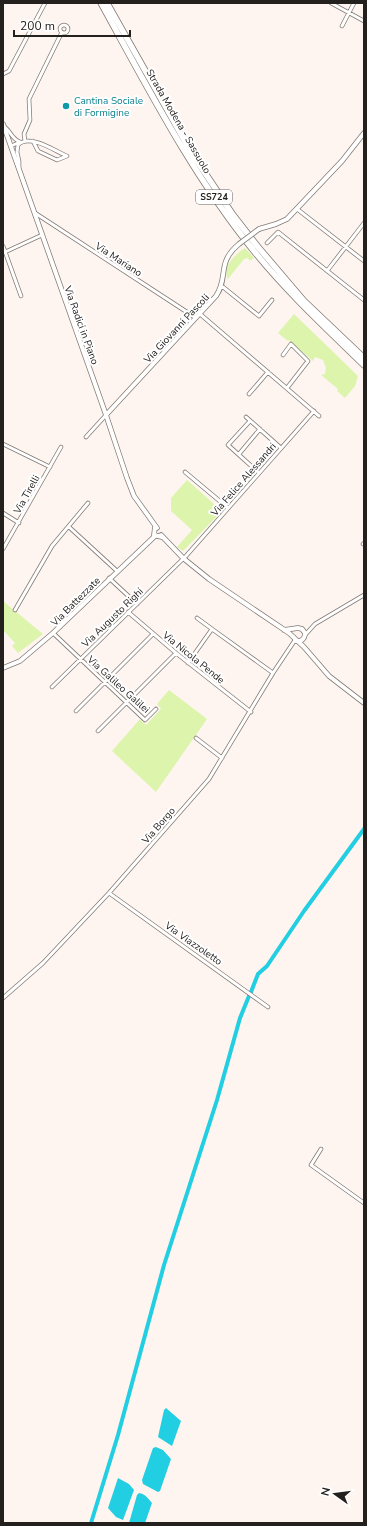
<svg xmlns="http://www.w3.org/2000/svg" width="367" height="1526" font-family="'Nunito Sans',sans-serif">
<rect width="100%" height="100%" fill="#fef5f0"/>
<path fill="#dcf4ab" d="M245,248L254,258L250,261L248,258L244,259L228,279C221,267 237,253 245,248Z
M294,314L358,376L355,386L345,398L337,391L338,389L321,375L325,374L326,368L323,360L315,357L313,361L289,340L288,341L278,333Z
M187,480L222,511L183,551L177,547L192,530L171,511V498Z
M3,601L43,634L18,653L12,646L15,643L3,630Z
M169,690L207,719L156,792L112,751L140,719L146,725L161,709L157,704Z"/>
<path fill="#22cee2" d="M166,1408L181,1421L172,1446L158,1437L164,1410Z
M156,1447L163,1450L171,1459L160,1491L158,1492L143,1484L142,1480L153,1448Z
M118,1478L129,1484L134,1490L123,1520L116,1517L108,1508Z
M139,1493C145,1494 148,1498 152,1503L145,1523H129L137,1495Z"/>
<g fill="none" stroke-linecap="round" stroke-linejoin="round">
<path stroke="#22cee2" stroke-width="4" d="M251,992L258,974L267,966L304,911L364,829
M91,1523L118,1435L164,1265L217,1100L240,1018L249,996"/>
<g stroke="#837a74" stroke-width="4.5">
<path id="street" d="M331,3L364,21
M60 29a4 4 0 1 1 8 0a4 4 0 1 1-8 0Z
M342,26L354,3
M3,74L9,71L45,3
M3,126C11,130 10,138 20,142L11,146
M25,141L24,134L30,120L29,99L62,32
M19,168V161L17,152L18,145C29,133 55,151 67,156L57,160L38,151L33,141
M297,209L364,261
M35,213L196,318
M267,243L278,232L364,300
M3,246L21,296
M3,253L42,235
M327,271L364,223
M220,288L223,287L259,316L272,300
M200,314L319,416
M283,355L291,344L308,361L287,388
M249,394L268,372
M246,417L281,448
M250,421L228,445L259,473
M86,437L106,415
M3,444L50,467
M239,454L260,429
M185,472L228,508
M3,513L19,523
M69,527L117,571
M363,544L364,543
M3,549L61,447
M109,578L137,604
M15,610L52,546L88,503
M128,612L176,653L251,712
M197,618L212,629
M53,633L145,720L156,709
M305,635L315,624L364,595
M188,663L212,629L273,673
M52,687L186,556L314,411
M76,711L153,634
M98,731L176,653
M196,738L222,758
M109,893L268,1007
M3,998L43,963L109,893L209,779L273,673L295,640
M321,1149L311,1165L364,1203"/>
</g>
<g stroke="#837a74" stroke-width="5.5">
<path id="secondary" d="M3,124L106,415L127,478L134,496L157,528
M259,229L276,224L287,219L342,161L364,133
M106,415L216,296C229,277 216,263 239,244
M155,527L154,535L162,537
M161,535L183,558L209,579L289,633L304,647L329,676L364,703
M284,630L298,628L302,629L305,633C305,638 302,642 296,641
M3,668L20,661L53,633L155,536"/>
</g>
<g stroke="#837a74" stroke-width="7">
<path id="highway" d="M101,3C148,88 193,176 254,251C287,292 326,328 364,365
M107,3L191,152L233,215L258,247L304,301L364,358"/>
</g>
<use href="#street" stroke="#fff" stroke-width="3"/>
<use href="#secondary" stroke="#fff" stroke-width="4"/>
<use href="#highway" stroke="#fff" stroke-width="5.5"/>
<g stroke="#837a74" stroke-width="5.5" stroke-linecap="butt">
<path id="secondary-bridge" d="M239,244L259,229"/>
</g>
<use href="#secondary-bridge" stroke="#fff" stroke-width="4"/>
</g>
<circle fill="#0f9aa8" stroke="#fff" stroke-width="1.5" cx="66" cy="106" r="4"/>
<g text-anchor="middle" stroke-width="4" stroke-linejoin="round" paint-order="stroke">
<rect fill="#fff" stroke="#666362" stroke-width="1" x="196" y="190" width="36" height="14" rx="3"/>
<g font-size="9" font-weight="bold" fill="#24201e">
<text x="214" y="200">SS724</text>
</g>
<g font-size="10" fill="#0d838f" stroke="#fff" text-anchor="start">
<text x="74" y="104">Cantina Sociale<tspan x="74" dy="12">di Formigine</tspan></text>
</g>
<g font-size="10" fill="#24201e" stroke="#fff">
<text transform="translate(179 121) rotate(60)" y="4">Strada Modena - Sassuolo</text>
<text transform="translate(119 259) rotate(33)" y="4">Via Mariano</text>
<text transform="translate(82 325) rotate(70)" y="4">Via Radici in Piano</text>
<text transform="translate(176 328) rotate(-47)" y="4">Via Giovanni Pascoli</text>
<text transform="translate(243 479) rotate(-49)" y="4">Via Felice Alessandri</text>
<text transform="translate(26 494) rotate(-61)" y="4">Via Tirelli</text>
<text transform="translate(75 601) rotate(-45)" y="4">Via Battezzate</text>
<text transform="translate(112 617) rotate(-44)" y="4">Via Augusto Righi</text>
<text transform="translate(194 657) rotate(39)" y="4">Via Nicola Pende</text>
<text transform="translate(119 684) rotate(42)" y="4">Via Galileo Galilei</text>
<text transform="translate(158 825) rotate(-49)" y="4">Via Borgo</text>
<text transform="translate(194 943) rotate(35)" y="4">Via Viazzoletto</text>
</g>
</g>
<rect width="367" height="1526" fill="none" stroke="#24201e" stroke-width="8"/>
<g transform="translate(335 1494) rotate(284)" stroke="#ffffff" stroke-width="3" paint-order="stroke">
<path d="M0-3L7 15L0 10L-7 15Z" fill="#24201e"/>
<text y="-6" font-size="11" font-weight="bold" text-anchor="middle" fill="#24201e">N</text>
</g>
<path d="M14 30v6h116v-6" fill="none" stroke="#24201e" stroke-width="2"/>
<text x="20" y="30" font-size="12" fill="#24201e" stroke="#ffffff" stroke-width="3" paint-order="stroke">200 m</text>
</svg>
